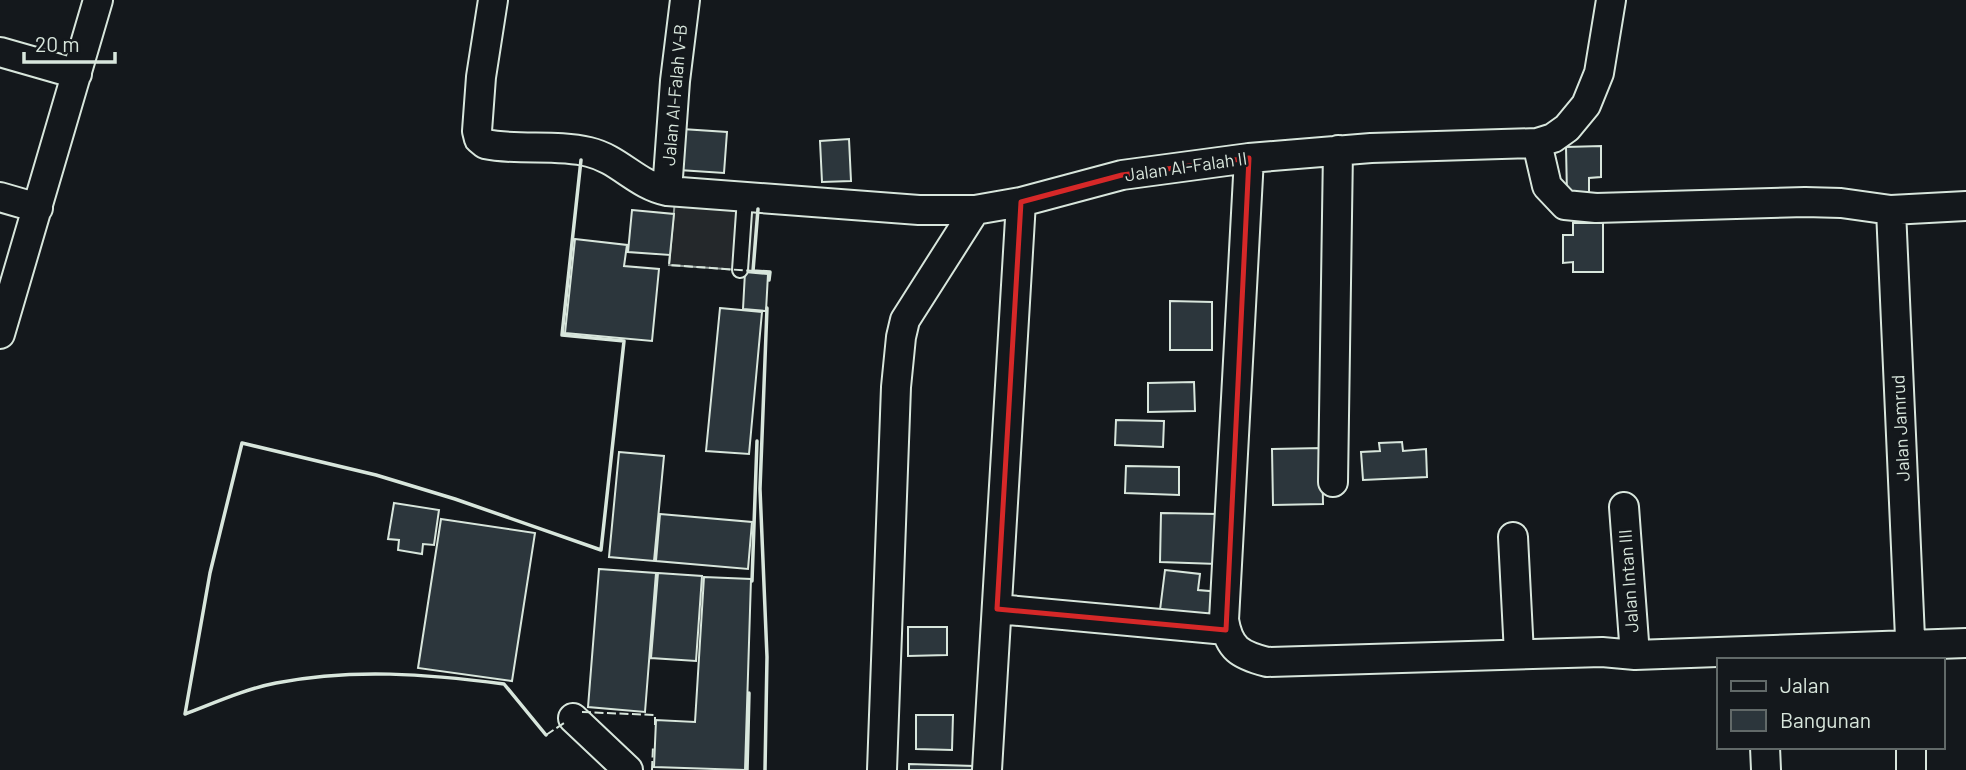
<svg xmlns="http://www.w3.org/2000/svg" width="1966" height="770" font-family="Barlow,sans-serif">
<rect width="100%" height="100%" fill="#14181c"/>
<path fill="#24282b" stroke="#939e99" stroke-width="2" d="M675,200L758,208L753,271L669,265Z"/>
<path fill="#2c363c" stroke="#d8e6dc" stroke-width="2" d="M682,129L727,132L724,173L679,170Z
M849,139L851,181L822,182L820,141Z
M1601,146V177L1589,178V195H1567L1566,147Z
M632,210L674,214L670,255L628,252Z
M1573,223H1603V272H1573V262L1563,263V235H1573Z
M575,239L627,245L624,266L659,269L652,341L565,333Z
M745,272L768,274L766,311L743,309Z
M1170,301L1212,302V350H1170Z
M720,308L762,312L749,454L706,451Z
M1194,382L1195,411L1148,412V383Z
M1116,420L1164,421L1163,447L1115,445Z
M1402,442L1403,451L1426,449L1427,477L1363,480L1361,452L1380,451L1379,443Z
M1322,448L1323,504L1273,505L1272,449Z
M619,452L664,456L654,561L609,557Z
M1126,466L1179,467V495L1125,493Z
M394,503L439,510L434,545L423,544L422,554L398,550L399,540L388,539Z
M1161,513L1218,514L1217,564L1160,562Z
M660,514L752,522L748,569L656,561Z
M441,519L535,533L512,681L418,668Z
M599,569L656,573L645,712L588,707Z
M1165,570L1200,574L1198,590L1221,592L1218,616L1160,610Z
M658,573L702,576L696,661L651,658Z
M704,577L751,579L745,770L654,767L656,720L695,722Z
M908,627H947V655L908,656Z
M916,715H953L952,750L916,749Z
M909,764L974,766L973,770H909Z"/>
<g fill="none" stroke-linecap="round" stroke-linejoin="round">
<g stroke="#d8e6dc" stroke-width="18">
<path id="service" d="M740,270L745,198"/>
</g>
<g stroke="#d8e6dc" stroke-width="32">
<path id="minor" d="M493,0L481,77L477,131L479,139L485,144C519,151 555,144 589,152C619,159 637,185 667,191L919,210H975L1021,202L1122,175L1249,158L1371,148L1537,143L1553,138L1567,128L1586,105L1599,73L1611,0
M0,52L77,74
M1537,143L1547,186L1565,205L1596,208L1805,202L1841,203L1891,210L1966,206
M1249,158L1224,620C1229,649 1240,655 1267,662L1602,652L1635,655L1966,643
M667,191L675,81L685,0
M0,197L38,208
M1891,210L1911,660
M0,334L98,0
M1333,482L1338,150
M1624,507L1635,655
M1513,537L1519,654
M997,609L1226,630
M573,718L628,770
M1765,747L1766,770
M882,770L896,387L901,337L905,320L975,210
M987,770L1021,202
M1911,770V747"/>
</g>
<use href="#service" stroke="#14181c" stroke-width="14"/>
<use href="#minor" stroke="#14181c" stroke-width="28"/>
<path stroke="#d8e6dc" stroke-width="2" stroke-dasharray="9 3.5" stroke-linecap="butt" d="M670,255L669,265L753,271
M582,712L655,715V725
M546,735L564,723
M652,770L653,746"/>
<path stroke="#d8e6dc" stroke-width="3.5" d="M758,209L753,271L770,272L769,280
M752,581L757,441
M546,735L504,684C427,674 353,668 276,683C245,689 214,703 185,714L210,573L242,443L376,475L455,499L601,550L624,341L562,335L581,160
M747,770L749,693
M765,770L767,657L760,489L767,308"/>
</g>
<path fill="none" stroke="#d62828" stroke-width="5" stroke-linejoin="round" d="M1249,158L1226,630L997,609L1021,202L1122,175Z"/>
<g text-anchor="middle" stroke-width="5" stroke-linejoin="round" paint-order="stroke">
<g font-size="18" fill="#d8e6dc" stroke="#14181c">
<text transform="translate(675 95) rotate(-85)" y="6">Jalan Al-Falah V-B</text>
<text transform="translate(1186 167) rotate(-8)" y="6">Jalan Al-Falah II</text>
<text transform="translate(1901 428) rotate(-93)" y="6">Jalan Jamrud</text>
<text transform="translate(1629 581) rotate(-94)" y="6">Jalan Intan III</text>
</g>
</g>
<rect x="1717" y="658" width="228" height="91" fill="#14181c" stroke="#626a69" stroke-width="2"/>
<rect x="1731" y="681" width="35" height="10" fill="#14181c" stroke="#626a69" stroke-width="2"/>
<text x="1780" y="693" font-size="21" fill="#d8e6dc">Jalan</text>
<rect x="1731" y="710" width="35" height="21" fill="#2c363c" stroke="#626a69" stroke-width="2"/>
<text x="1780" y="728" font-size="21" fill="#d8e6dc">Bangunan</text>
<path d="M24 52v10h91v-10" fill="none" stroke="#d8e6dc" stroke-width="3.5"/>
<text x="35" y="52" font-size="21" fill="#d8e6dc" stroke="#14181c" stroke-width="5" paint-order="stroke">20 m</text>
</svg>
